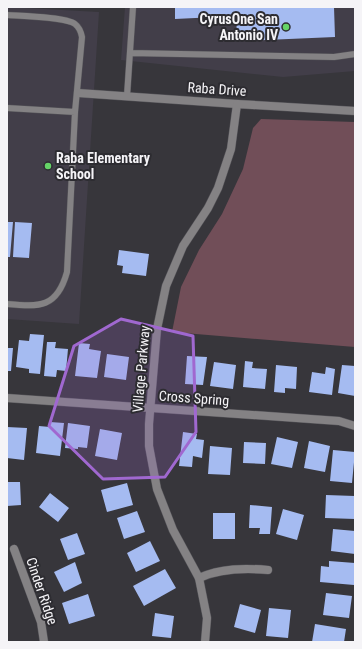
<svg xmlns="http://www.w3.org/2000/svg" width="362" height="649" font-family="'Roboto Condensed',sans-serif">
<rect width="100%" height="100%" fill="#37363b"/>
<path fill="#423e49" d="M7,7L99,12L79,324L7,319Z
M125,7H355V71L283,77L121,60Z"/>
<path fill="#714e58" d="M261,119L355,122V347L172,332L181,287L199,250L222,214L243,169L253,128Z"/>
<path fill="#a5bbf1" d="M175,7H334L335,37L244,41V34L237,35L236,16L175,19Z
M7,222H13L10,257H7Z
M15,222L32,223L29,258L13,257Z
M119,250L149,254L146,276L122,273L123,266L117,265Z
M30,334L44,335L40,374L29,373V369L16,367L19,340L29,341Z
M47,342H56L55,348L68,349L66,371L57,370L56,377L44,376Z
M79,343L90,344L89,349L101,351L97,378L75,376Z
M7,348H13L11,371H7Z
M107,354L129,357L126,380L104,377Z
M187,356L207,357L203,385L185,384Z
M245,361L253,362L252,368L267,369L265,389L243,387Z
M214,362L236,365L233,389L210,386Z
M276,365L297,367L296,389L285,388V393L274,392Z
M342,365L355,366V396L338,393Z
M326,367L335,369L332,395L309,392L312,372L325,374Z
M50,422L64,423L60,456L36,453L39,426L50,427Z
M68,423L90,426L87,448L78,447V449L65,448Z
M7,427L27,428L24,460L7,458Z
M100,429L122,433L117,460L95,456Z
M183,432L197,434L196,439L204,440L202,458L193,456L192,467L179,466Z
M277,437L298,442L292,468L271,464Z
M309,441L330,446L325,472L304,468Z
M244,442L266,443L265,464L243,463Z
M210,446L232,448L230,475L208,474Z
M333,450L355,452L352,483L330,481Z
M7,482H20L21,505L7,506Z
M127,483L133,505L107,512L101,490Z
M50,493L69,508L58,522L39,507Z
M326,495L355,496V519L325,518Z
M250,505L272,507L270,534H259L260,528H249Z
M283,509L304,515L297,540L276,534Z
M137,511L145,532L124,539L117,518Z
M213,513H235V539H213Z
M333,529L355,531V554L331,551Z
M77,533L85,554L68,560L60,539Z
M150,541L160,561L136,572L127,553Z
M329,561L355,563L354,585L320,582L321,566L329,567Z
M75,562L82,583L64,592L54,572Z
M165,569L176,588L144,606L133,586Z
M326,593L352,596L349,618L323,615Z
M88,594L95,616L69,624L62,603Z
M240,604L261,610L255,633L234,627Z
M269,608L291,610L288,638L266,636Z
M155,613L174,616L171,638L152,636Z
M315,624L346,629L344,642H312Z"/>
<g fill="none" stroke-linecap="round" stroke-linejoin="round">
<g stroke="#555459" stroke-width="7">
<path id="service" d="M7,15C21,16 66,17 75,24C79,27 81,32 82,37L75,112L67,272C57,308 40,307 7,304
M130,53L334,57L355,54
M127,96L133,7
M7,108L75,112"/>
</g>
<g stroke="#555459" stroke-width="9">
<path id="minor" d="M78,93L237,104
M7,398L339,421L355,426
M14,549L41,622L44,642
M199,578C221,568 245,568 268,570"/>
</g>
<g stroke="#555459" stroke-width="9">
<path id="tertiary" d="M205,642L207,618L199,578L173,530L157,489L149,446V424L157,329L166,286L183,246L208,208L218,188L231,149L237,104L355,111"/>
</g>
<use href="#service" stroke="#848284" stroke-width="6"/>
<use href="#minor" stroke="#848284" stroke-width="8"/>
<use href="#tertiary" stroke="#848284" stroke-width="8"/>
</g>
<path fill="#a068d0" fill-opacity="0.2" stroke="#a068d0" stroke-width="3" stroke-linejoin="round" d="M121,319L193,336L196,432L165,477L103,479L49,426L74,346Z"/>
<g fill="#65d467" stroke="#2d2c31" stroke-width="1.5">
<circle cx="286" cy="27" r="4"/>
<circle cx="48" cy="166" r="4"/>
</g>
<g text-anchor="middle" stroke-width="4" stroke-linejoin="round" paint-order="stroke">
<g font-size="14" font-weight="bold" fill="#f5f4f7" stroke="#2d2c31" text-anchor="end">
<text x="278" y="24">CyrusOne San<tspan x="278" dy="16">Antonio IV</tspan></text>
<text x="56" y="163" text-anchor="start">Raba Elementary<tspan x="56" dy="16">School</tspan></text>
</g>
<g font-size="14" fill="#f5f4f7" stroke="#2d2c31">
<text transform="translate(217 89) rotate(4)" y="5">Raba Drive</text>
<text transform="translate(141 369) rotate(-85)" y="5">Village Parkway</text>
<text transform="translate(194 398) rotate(4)" y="5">Cross Spring</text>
<text transform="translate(42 591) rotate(71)" y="5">Cinder Ridge</text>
</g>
</g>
<rect width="362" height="649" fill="none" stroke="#f5f4f7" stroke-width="16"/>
</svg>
